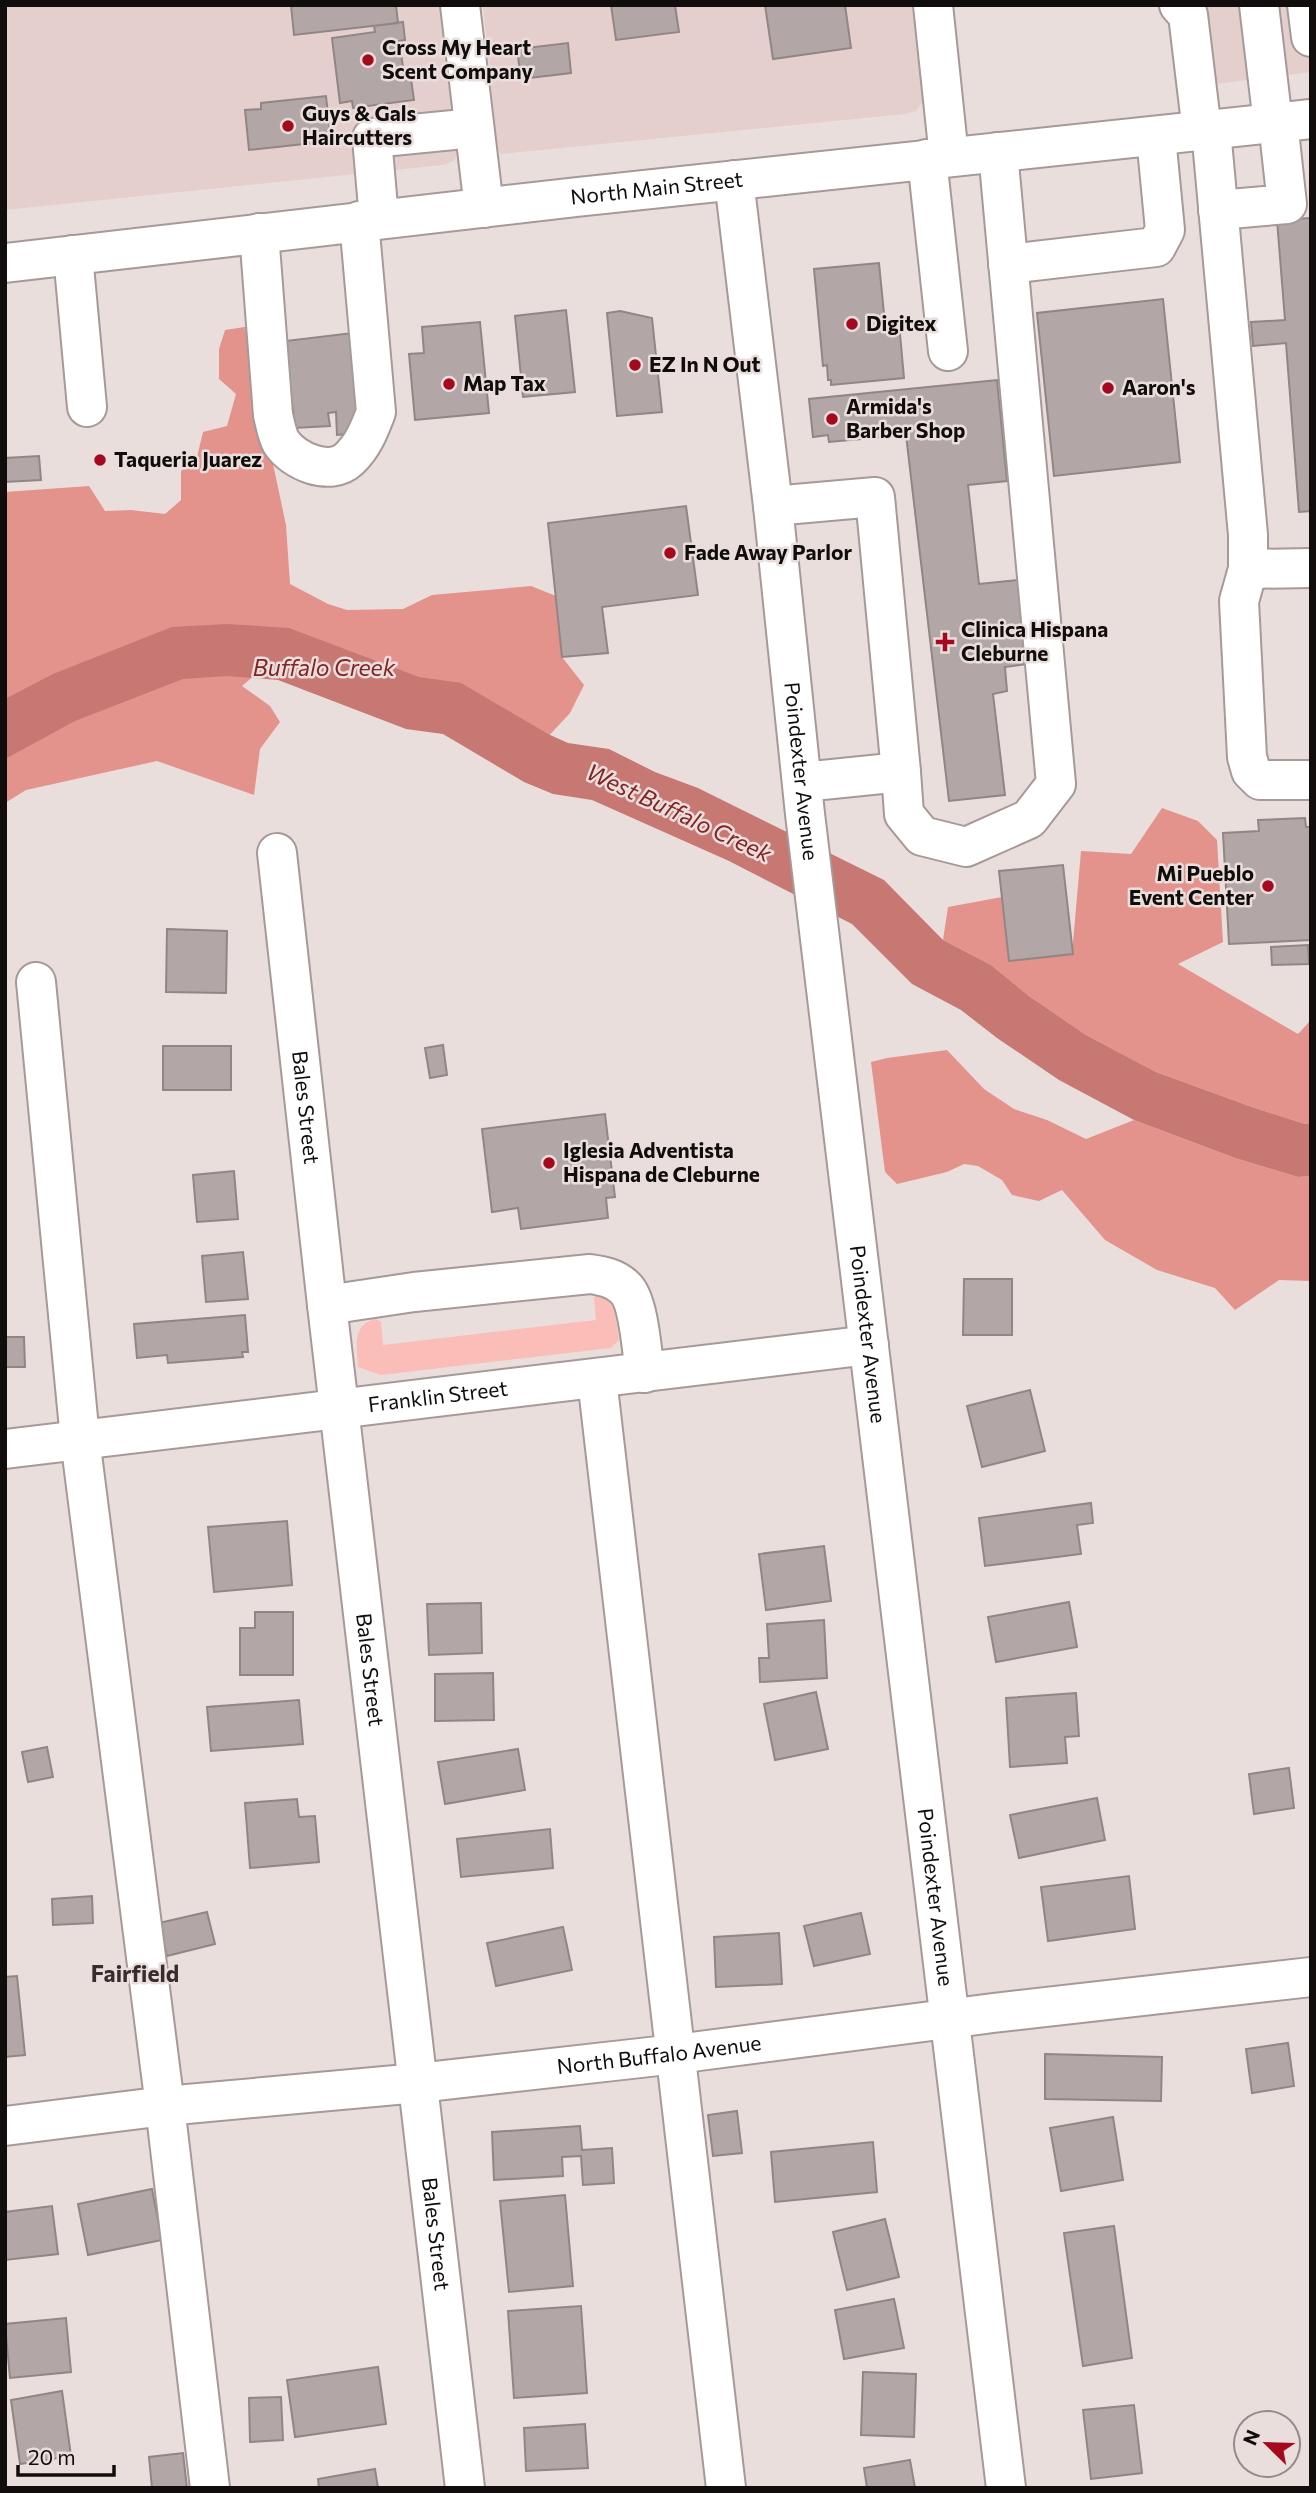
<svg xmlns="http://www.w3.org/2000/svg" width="1316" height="2493" font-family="Commissioner,sans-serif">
<rect width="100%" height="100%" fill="#eadedd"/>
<path fill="#e4cfcd" d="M5,5H440L458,152L454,161L443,165L5,210Z
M483,5H914L924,100L916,111L905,114L501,154L497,147Z
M1166,5H1311V72L1176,89Z"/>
<path fill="#fbbdb7" d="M597,1293H603L614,1308L619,1340L611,1348L381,1375L358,1367C357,1348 351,1324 376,1319L381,1322L383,1345L596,1320L594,1298Z"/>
<path fill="#e3928c" d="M258,325L260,403L286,525L290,584L328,604L347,610L403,609L432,595L531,586L556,596L562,657L584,685L570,713L545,740L263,668L242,686L270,706L280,722L260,749L254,795L157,761L26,790L5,803V492L89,486L105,511L131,510L165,514L181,500V471L197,457L203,432L227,426L236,394L219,379V349L225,330Z
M1162,808L1198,821L1217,840L1223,942L1178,964L1298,1034L1311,1020V1123L1305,1124L1252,1107L1156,1072L1086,1035L1029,996L991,965L943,940L948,907L1002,897L1009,961L1072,954L1081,851L1131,854Z
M947,1050L984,1089L1014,1109L1047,1120L1086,1139L1134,1120L1235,1158L1298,1177L1311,1176V1281L1279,1280L1235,1310L1215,1288L1157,1270L1105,1240L1062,1190L1039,1201L1012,1195L1002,1180L978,1166L964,1164L947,1172L897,1184L885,1172L871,1062L887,1058Z"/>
<path fill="#c77872" d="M227,624L289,628L419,677L461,683L548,734L568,743L609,749L655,772L698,788L884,880L943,940L991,965L1029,996L1086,1035L1156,1072L1252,1107L1305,1124L1311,1123V1176L1298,1177L1235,1158L1134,1120L1059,1080L997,1038L961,1010L912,984L852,924L729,861L592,800L553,794L524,782L443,734L406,729L278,680L227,676L183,679L75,721L5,759V699L53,674L172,627Z"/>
<path fill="#b2a7a6" stroke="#918685" stroke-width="2" d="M291,5H396L398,23L294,35Z
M611,5H675L679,32L616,40Z
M765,5H845L851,48L773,59Z
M403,22L405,40L399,41L405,80L411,79L414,100L353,108L352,101L340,103L332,38L375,32L374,26Z
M568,43L571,73L521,79L517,49Z
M326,96L331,141L249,150L245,110L261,109V103Z
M1311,218V511L1299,512L1286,343L1253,346L1251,322L1285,320L1277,220Z
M879,263L885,324L899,323L904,378L831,385V380H828L827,365L823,366L814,269Z
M1163,299L1180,462L1054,476L1037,313Z
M566,310L575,392L523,397L515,316Z
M620,311L652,318L662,412L617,416L607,313Z
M480,322L489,413L415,420L409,354L424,353L422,327Z
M352,333L360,433L337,435L336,412L328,413L330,426L294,428L293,408H289L277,342Z
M997,380L1007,481L968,485L979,584L1018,580L1028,664L1005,667L1007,691L993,694L1005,795L949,801L906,435L829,442L828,435L813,437L809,399Z
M39,456L41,480L5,482V458Z
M686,506L698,595L602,607L608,653L562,657L548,523Z
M1305,818L1306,827H1311V940L1229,944L1223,833L1259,831L1258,820Z
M1063,865L1073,954L1009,961L999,871Z
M167,929L227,931L226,993L166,992Z
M1308,945L1309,964L1272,965L1271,947Z
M443,1045L447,1075L430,1078L425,1048Z
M163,1046H231V1090H163Z
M605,1114L615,1197L606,1198L608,1218L521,1229L518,1208L492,1212L482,1129Z
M234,1171L238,1219L197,1222L193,1175Z
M243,1252L248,1299L206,1302L202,1256Z
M964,1279H1012V1335H963Z
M245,1315L248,1352H242L243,1357L168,1363L167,1355L137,1358L134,1324Z
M5,1337H24L25,1367H5Z
M1030,1390L1045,1451L982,1467L967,1406Z
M1091,1503L1093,1523L1077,1525L1081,1554L985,1566L979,1518Z
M287,1521L292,1585L214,1592L208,1527Z
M824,1546L831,1601L766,1610L759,1554Z
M1069,1602L1077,1647L996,1662L988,1617Z
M481,1603L482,1653L429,1655L427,1604Z
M255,1612H293V1675H240V1628H255Z
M824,1620L827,1678L760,1682L759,1658H769L767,1624Z
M493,1673L494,1720L435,1721V1674Z
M816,1692L828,1749L775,1760L764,1704Z
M1076,1693L1079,1736L1065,1737L1067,1763L1010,1767L1006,1698Z
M299,1700L303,1744L211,1751L207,1707Z
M47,1747L53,1777L28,1782L22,1752Z
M518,1749L525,1790L445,1804L438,1762Z
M1289,1768L1294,1808L1254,1814L1249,1774Z
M1097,1798L1105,1840L1019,1858L1010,1815Z
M297,1799L299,1817L315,1816L319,1862L250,1868L245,1803Z
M550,1829L553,1868L461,1877L457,1839Z
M1129,1876L1135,1929L1048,1941L1041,1887Z
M92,1896L93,1923L53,1925L52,1899Z
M207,1912L215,1944L167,1956L159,1923Z
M861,1913L870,1954L814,1966L804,1926Z
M563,1927L572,1970L496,1986L487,1943Z
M779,1933L782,1984L716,1987L714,1937Z
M17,1976L25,2055L5,2057V1977Z
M1288,2043L1294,2086L1252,2093L1246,2049Z
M1045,2054L1162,2057L1161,2101L1045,2099Z
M737,2111L742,2153L713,2156L708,2115Z
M1113,2117L1123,2180L1061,2191L1050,2128Z
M580,2126L582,2150L612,2148L614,2183L583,2185L581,2156L562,2157L563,2176L494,2180L492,2132Z
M873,2142L877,2192L775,2202L771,2152Z
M152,2189L162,2240L88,2255L78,2204Z
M565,2195L573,2286L509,2292L500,2201Z
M52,2206L58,2254L5,2260V2212Z
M885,2219L899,2277L847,2290L833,2232Z
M1114,2226L1132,2358L1083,2366L1064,2233Z
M894,2299L904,2348L844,2359L835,2310Z
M581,2306L587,2393L514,2398L508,2311Z
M66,2318L71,2372L10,2378L5,2324Z
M378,2367L386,2424L295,2437L287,2380Z
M863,2372L916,2374L914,2437L861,2435Z
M62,2391L71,2456L20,2464L11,2400Z
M281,2397L283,2440L250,2442L249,2398Z
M1134,2405L1142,2473L1091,2479L1083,2410Z
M585,2424L588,2468L526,2471L524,2428Z
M183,2453L187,2488H152L149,2457Z
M910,2460L915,2488H867L864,2468Z
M375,2469L378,2488H319L318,2479Z"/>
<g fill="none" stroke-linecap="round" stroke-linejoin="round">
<g stroke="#a59a98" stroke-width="42">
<g id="minor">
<path d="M460,5L484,208"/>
<path d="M933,5L949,157"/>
<path d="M1179,5L1188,15L1202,131"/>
<path d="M1259,5L1273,123"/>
<path d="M1307,5L1311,37"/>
<path d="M1211,130L1248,535V569L1239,601L1247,757L1251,771L1260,780H1311"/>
<path d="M927,159L948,351"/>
<path id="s1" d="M734,180L773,506L805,814L1006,2488"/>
<path d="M1218,210L1287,204L1278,122"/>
<path d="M379,219L372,138L474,128"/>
<path d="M259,233L273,415C275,423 277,435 281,442C293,461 330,477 349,459C363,446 369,430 376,412L359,221"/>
<path d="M73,255L87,407"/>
<path d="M1008,264L1156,247L1165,230L1156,137"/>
<path d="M773,506L875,497L901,772"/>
<path d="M1248,569L1311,568"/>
<path d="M803,782L901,772L904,814L922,836L966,847L1029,819L1056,784L998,152"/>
<path id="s2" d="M277,853L327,1305L465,2488"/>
<path d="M36,982L80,1439L165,2106L210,2488"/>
<path d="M327,1305L414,1292L590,1274C603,1276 615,1278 625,1288C639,1301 642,1353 645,1373"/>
<path d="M597,1379L726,2488"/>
<path id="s3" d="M5,1449L869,1345"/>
<path id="s4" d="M5,2126L165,2106L418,2083L676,2054L993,2013L1311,1977"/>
</g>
</g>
<g stroke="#a59a98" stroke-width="42">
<g id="major">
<path id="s5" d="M5,263L577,197L1311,119"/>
</g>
</g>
<use href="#minor" stroke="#fff" stroke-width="38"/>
<use href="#major" stroke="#fff" stroke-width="38"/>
</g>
<g fill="#a4091d" stroke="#eadedd" stroke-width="2.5">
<circle cx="368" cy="60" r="7"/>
<circle cx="288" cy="126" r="7"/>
<circle cx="852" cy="324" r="7"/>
<circle cx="635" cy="365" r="7"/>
<circle cx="449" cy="384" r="7"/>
<circle cx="1108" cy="388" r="7"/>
<circle cx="832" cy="419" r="7"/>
<circle cx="100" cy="460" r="7"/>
<circle cx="670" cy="553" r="7"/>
<path d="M941.5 631.5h7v7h7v7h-7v7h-7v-7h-7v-7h7z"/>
<circle cx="1268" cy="886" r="7"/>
<circle cx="549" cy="1163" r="7"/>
</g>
<g text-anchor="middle" stroke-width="5" stroke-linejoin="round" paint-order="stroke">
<g font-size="21" font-weight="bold" fill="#110d0d" stroke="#eadedd" text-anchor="start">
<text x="382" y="55">Cross My Heart<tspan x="382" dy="24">Scent Company</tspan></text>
<text x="302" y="121">Guys &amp; Gals<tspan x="302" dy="24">Haircutters</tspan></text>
<text x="866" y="331">Digitex</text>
<text x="649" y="372">EZ In N Out</text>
<text x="463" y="391">Map Tax</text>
<text x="1122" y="395">Aaron's</text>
<text x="846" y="414">Armida's<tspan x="846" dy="24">Barber Shop</tspan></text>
<text x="114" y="467">Taqueria Juarez</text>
<text x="684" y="560">Fade Away Parlor</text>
<text x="961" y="637">Clinica Hispana<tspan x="961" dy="24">Cleburne</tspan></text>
<text x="1254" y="881" text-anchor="end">Mi Pueblo<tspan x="1254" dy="24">Event Center</tspan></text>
<text x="563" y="1158">Iglesia Adventista<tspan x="563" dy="24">Hispana de Cleburne</tspan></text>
</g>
<g font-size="21" fill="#110d0d" stroke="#eadedd">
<text dy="7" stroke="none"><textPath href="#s5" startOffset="656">North Main Street</textPath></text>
<text dy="7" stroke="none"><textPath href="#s1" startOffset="595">Poindexter Avenue</textPath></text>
<text dy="7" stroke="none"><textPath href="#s2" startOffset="256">Bales Street</textPath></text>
<text dy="7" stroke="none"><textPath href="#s1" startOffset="1162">Poindexter Avenue</textPath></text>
<text dy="7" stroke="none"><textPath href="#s3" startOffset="436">Franklin Street</textPath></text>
<text dy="7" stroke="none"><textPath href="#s2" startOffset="822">Bales Street</textPath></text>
<text dy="7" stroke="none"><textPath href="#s1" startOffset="1729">Poindexter Avenue</textPath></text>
<text dy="7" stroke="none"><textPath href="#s4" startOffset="658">North Buffalo Avenue</textPath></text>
<text dy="7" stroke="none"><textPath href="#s2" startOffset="1390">Bales Street</textPath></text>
</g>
<g font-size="23" font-style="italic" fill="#822324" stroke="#eadedd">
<text x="324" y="676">Buffalo Creek</text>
<text transform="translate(679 813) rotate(25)" y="8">West Buffalo Creek</text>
</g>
<g font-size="23" font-weight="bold" fill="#362d2c" stroke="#eadedd">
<text x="135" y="1982">Fairfield</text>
</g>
</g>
<rect width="1316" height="2493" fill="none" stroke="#110d0d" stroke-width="14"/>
<g transform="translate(1267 2444) rotate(293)"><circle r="33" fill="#eadedd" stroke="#938a8a" stroke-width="2"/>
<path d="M0-5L12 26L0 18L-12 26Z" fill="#a4091d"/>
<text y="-10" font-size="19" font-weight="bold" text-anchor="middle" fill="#110d0d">N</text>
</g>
<path d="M18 2465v10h96v-10" fill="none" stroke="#110d0d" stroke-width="3.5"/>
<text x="28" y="2465" font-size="21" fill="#110d0d" stroke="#eadedd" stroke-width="5" paint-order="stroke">20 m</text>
</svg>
